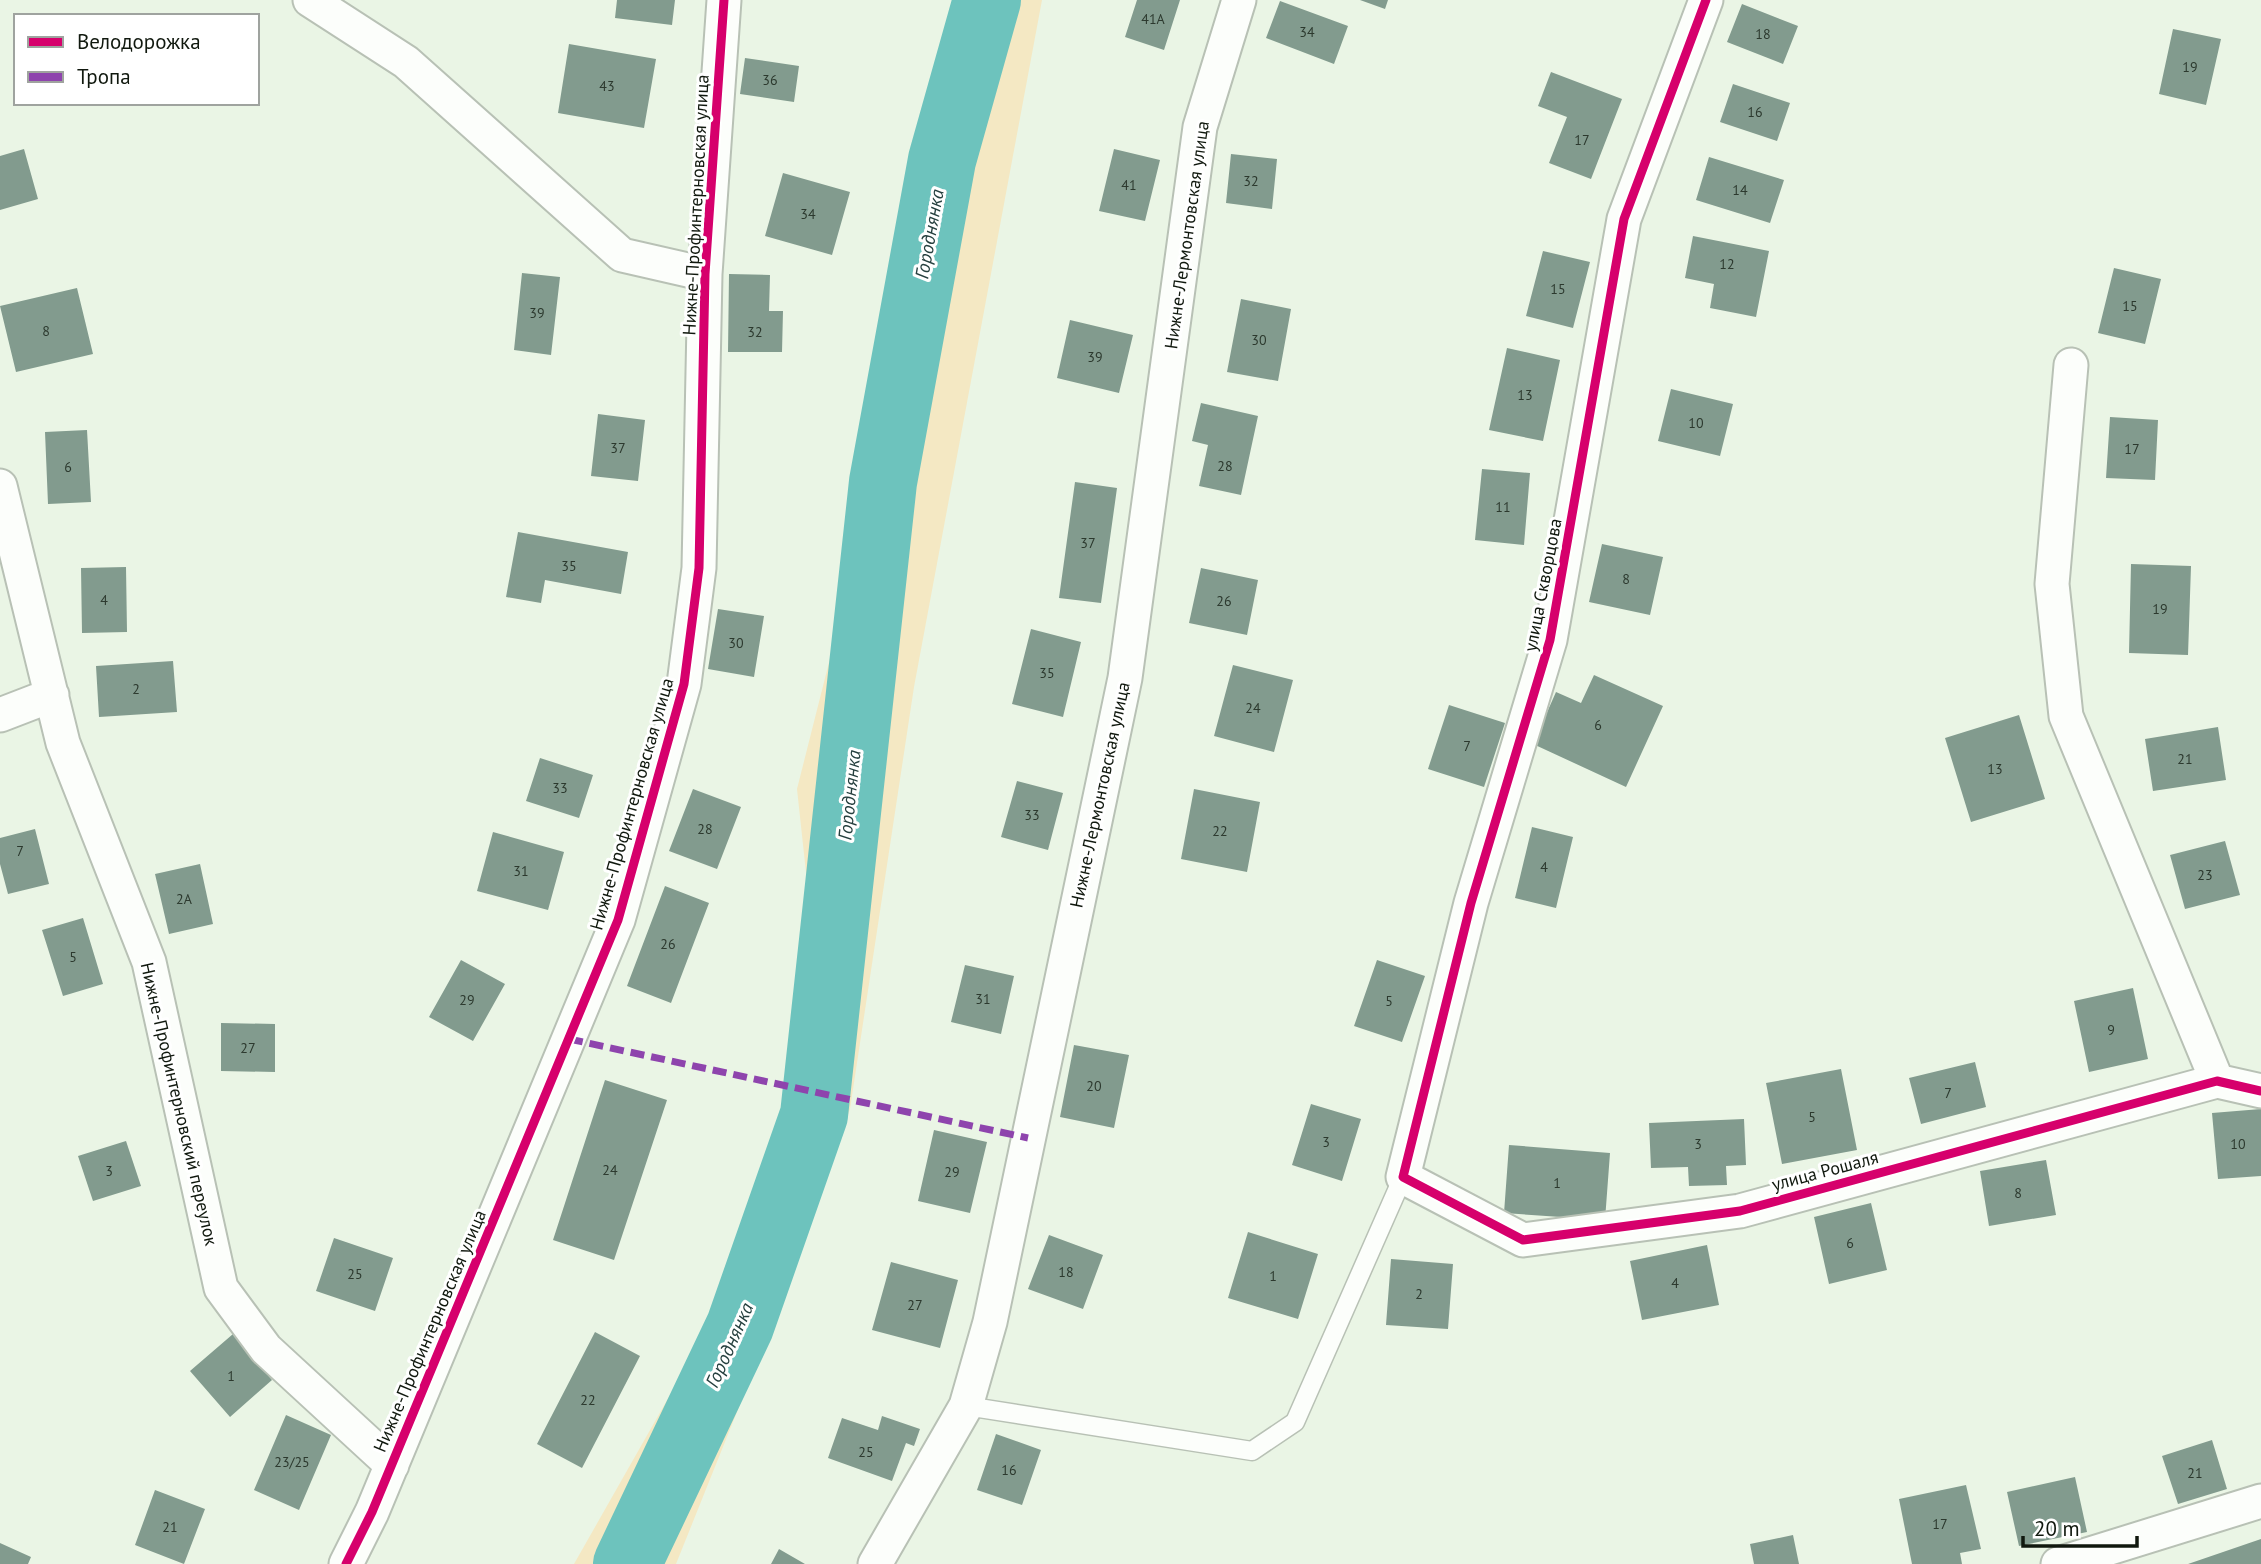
<svg xmlns="http://www.w3.org/2000/svg" width="2261" height="1564" font-family="'PT Sans',sans-serif">
<rect width="100%" height="100%" fill="#eaf5e5"/>
<path fill="#f4e8c3" d="M966,0H1042L914,687L850,1109L751,1377L676,1564H574L750,1254L816,965L797,789L846,595Z"/>
<g fill="none" stroke-linecap="round" stroke-linejoin="round">
<path stroke="#6dc3bd" stroke-width="68" d="M627,1564L740,1326L814,1115L883,482L942,160L987,0"/>
</g>
<path fill="#829b8e" d="M617,0H675L672,25L615,18Z
M1137,0H1180L1164,50L1125,37Z
M1360,0H1388L1385,9Z
M1280,1L1348,26L1334,64L1266,38Z
M1742,4L1798,26L1783,64L1727,42Z
M2173,29L2221,39L2206,105L2159,94Z
M569,44L656,59L644,128L558,113Z
M745,58L799,66L794,102L740,94Z
M1551,72L1622,99L1591,179L1549,163L1567,117L1538,106Z
M1733,84L1790,103L1777,141L1720,122Z
M24,149L38,199L0,210V156Z
M1114,149L1160,160L1145,221L1099,211Z
M1231,154L1277,159L1272,209L1226,203Z
M1709,157L1784,180L1770,223L1696,200Z
M783,173L850,192L832,255L765,236Z
M1693,236L1769,251L1756,317L1710,308L1714,284L1685,278Z
M1543,251L1590,262L1573,328L1526,316Z
M2114,268L2161,279L2145,344L2098,333Z
M522,273L560,277L551,355L514,350Z
M729,274L770,275L769,311H783L782,352H728Z
M77,288L93,354L16,372L0,306Z
M1241,299L1291,309L1278,381L1227,372Z
M1070,320L1133,335L1119,393L1057,378Z
M1507,348L1560,360L1543,441L1489,430Z
M1671,389L1733,404L1720,456L1658,441Z
M1201,403L1258,416L1241,495L1199,486L1208,445L1192,441Z
M598,414L645,420L638,481L591,476Z
M2110,417L2158,420L2155,480L2106,478Z
M87,430L91,502L48,504L45,432Z
M1482,469L1530,473L1524,545L1475,540Z
M1075,482L1117,488L1101,603L1059,598Z
M518,532L628,552L621,594L545,580L541,603L506,597Z
M1602,544L1663,557L1650,615L1589,602Z
M2131,564L2191,566L2188,655L2129,653Z
M126,567L127,632L82,633L81,568Z
M1201,568L1258,580L1247,635L1189,623Z
M718,609L764,616L754,677L708,669Z
M1031,629L1081,642L1063,717L1012,704Z
M173,661L177,712L99,717L96,666Z
M1233,665L1293,680L1274,752L1214,736Z
M1594,675L1663,706L1626,787L1533,744L1556,692L1581,703Z
M1449,705L1505,723L1484,787L1428,769Z
M2019,715L2045,799L1971,822L1945,738Z
M2218,727L2226,780L2153,791L2145,739Z
M540,758L593,775L579,818L526,801Z
M1017,781L1063,793L1048,850L1001,837Z
M693,789L741,807L717,869L669,851Z
M1194,789L1260,802L1247,872L1181,859Z
M1532,827L1573,837L1556,908L1515,898Z
M35,829L49,884L8,894L0,864V838Z
M493,832L564,852L548,910L477,891Z
M2225,841L2240,895L2185,909L2170,855Z
M200,864L213,924L169,934L155,874Z
M665,886L709,903L671,1003L627,986Z
M83,918L103,984L63,996L42,930Z
M461,960L505,984L473,1041L429,1017Z
M1377,960L1425,976L1402,1042L1354,1026Z
M965,965L1014,976L1001,1034L951,1022Z
M2133,988L2148,1059L2089,1072L2074,1001Z
M221,1023L275,1024V1072L221,1071Z
M1074,1045L1129,1055L1114,1128L1060,1117Z
M1975,1062L1986,1107L1921,1124L1909,1078Z
M1841,1069L1857,1150L1782,1164L1766,1083Z
M605,1080L667,1100L614,1260L553,1240Z
M1311,1104L1361,1119L1342,1181L1292,1165Z
M2261,1109V1176L2218,1179L2212,1113Z
M1744,1119L1746,1165L1726,1166L1727,1185L1689,1186L1688,1167L1651,1168L1649,1123Z
M934,1130L987,1142L970,1213L918,1201Z
M126,1141L141,1186L93,1201L78,1156Z
M1509,1145L1610,1153L1605,1220L1504,1213Z
M2046,1160L2056,1215L1989,1226L1980,1171Z
M1871,1203L1887,1270L1829,1284L1814,1217Z
M1248,1232L1318,1254L1298,1319L1228,1298Z
M1049,1235L1103,1255L1083,1309L1028,1289Z
M334,1238L393,1258L375,1311L316,1291Z
M1707,1245L1719,1305L1642,1320L1630,1261Z
M1391,1259L1453,1264L1448,1329L1386,1325Z
M891,1262L958,1280L940,1348L872,1330Z
M595,1332L640,1356L582,1468L537,1444Z
M233,1334L272,1380L230,1417L190,1371Z
M286,1415L331,1435L299,1510L254,1490Z
M882,1416L920,1429L914,1446L906,1443L892,1481L828,1458L842,1418L878,1430Z
M996,1434L1041,1450L1022,1505L977,1490Z
M2212,1440L2227,1489L2178,1504L2162,1456Z
M2075,1477L2087,1532L2019,1546L2007,1492Z
M1966,1485L1981,1549L1960,1553L1962,1564H1912L1899,1499Z
M155,1490L205,1509L184,1564L135,1545Z
M1793,1535L1799,1564H1754L1750,1544Z
M2261,1539V1564H2188Z
M0,1543L31,1557L28,1564H0Z
M779,1549L805,1564H771Z"/>
<g fill="none" stroke-linecap="round" stroke-linejoin="round">
<g stroke="#b8c1b5" stroke-width="21">
<path id="lane" d="M966,1406L1252,1451L1295,1422L1403,1177"/>
</g>
<g stroke="#b8c1b5" stroke-width="37">
<path id="street" d="M310,0L406,62L622,255L705,274
M1706,0L1624,219L1550,640L1471,903L1403,1177L1523,1240L1740,1211L2217,1081L2261,1091
M2071,365L2052,584L2066,716L2217,1081
M0,486L63,743L149,962L221,1288L266,1349L392,1465
M0,715L52,695
M346,1564L372,1512L618,920L684,684L699,568L705,274L724,0
M875,1564L966,1406L990,1322L1125,678L1200,127L1239,0
M2058,1564L2261,1501"/>
</g>
<use href="#lane" stroke="#fcfefb" stroke-width="18"/>
<use href="#street" stroke="#fcfefb" stroke-width="33"/>
<path stroke="#8e44ad" stroke-width="7" stroke-dasharray="14 7" stroke-linecap="butt" d="M569,1039L1028,1138"/>
<g stroke="#fff" stroke-width="13">
<path id="cycleway" d="M1706,0L1624,219L1550,640L1471,903L1403,1177L1523,1240L1740,1211L2217,1081L2261,1091
M346,1564L372,1512L618,920L684,684L699,568L705,274L724,0"/>
</g>
<use href="#cycleway" stroke="#d6006c" stroke-width="9"/>
</g>
<g text-anchor="middle" stroke-width="6" stroke-linejoin="round" paint-order="stroke">
<g font-size="14" fill="#2c392e">
<text x="1153" y="24">41А</text>
<text x="1307" y="37">34</text>
<text x="1763" y="39">18</text>
<text x="2190" y="72">19</text>
<text x="770" y="85">36</text>
<text x="607" y="91">43</text>
<text x="1755" y="117">16</text>
<text x="1582" y="145">17</text>
<text x="1251" y="186">32</text>
<text x="1129" y="190">41</text>
<text x="1740" y="195">14</text>
<text x="808" y="219">34</text>
<text x="1727" y="269">12</text>
<text x="1558" y="294">15</text>
<text x="2130" y="311">15</text>
<text x="537" y="318">39</text>
<text x="46" y="336">8</text>
<text x="755" y="337">32</text>
<text x="1259" y="345">30</text>
<text x="1095" y="362">39</text>
<text x="1525" y="400">13</text>
<text x="1696" y="428">10</text>
<text x="618" y="453">37</text>
<text x="2132" y="454">17</text>
<text x="1225" y="471">28</text>
<text x="68" y="472">6</text>
<text x="1503" y="512">11</text>
<text x="1088" y="548">37</text>
<text x="569" y="571">35</text>
<text x="1626" y="584">8</text>
<text x="104" y="605">4</text>
<text x="1224" y="606">26</text>
<text x="2160" y="614">19</text>
<text x="736" y="648">30</text>
<text x="1047" y="678">35</text>
<text x="136" y="694">2</text>
<text x="1253" y="713">24</text>
<text x="1598" y="730">6</text>
<text x="1467" y="751">7</text>
<text x="2185" y="764">21</text>
<text x="1995" y="774">13</text>
<text x="560" y="793">33</text>
<text x="1032" y="820">33</text>
<text x="705" y="834">28</text>
<text x="1220" y="836">22</text>
<text x="20" y="856">7</text>
<text x="1544" y="872">4</text>
<text x="521" y="876">31</text>
<text x="2205" y="880">23</text>
<text x="184" y="904">2А</text>
<text x="668" y="949">26</text>
<text x="73" y="962">5</text>
<text x="983" y="1004">31</text>
<text x="467" y="1005">29</text>
<text x="1389" y="1006">5</text>
<text x="2111" y="1035">9</text>
<text x="248" y="1053">27</text>
<text x="1094" y="1091">20</text>
<text x="1948" y="1098">7</text>
<text x="1812" y="1122">5</text>
<text x="1326" y="1147">3</text>
<text x="1698" y="1149">3</text>
<text x="2238" y="1149">10</text>
<text x="610" y="1175">24</text>
<text x="109" y="1176">3</text>
<text x="952" y="1177">29</text>
<text x="1557" y="1188">1</text>
<text x="2018" y="1198">8</text>
<text x="1850" y="1248">6</text>
<text x="1066" y="1277">18</text>
<text x="355" y="1279">25</text>
<text x="1273" y="1281">1</text>
<text x="1675" y="1288">4</text>
<text x="1419" y="1299">2</text>
<text x="915" y="1310">27</text>
<text x="231" y="1381">1</text>
<text x="588" y="1405">22</text>
<text x="866" y="1457">25</text>
<text x="292" y="1467">23/25</text>
<text x="1009" y="1475">16</text>
<text x="2195" y="1478">21</text>
<text x="1940" y="1529">17</text>
<text x="170" y="1532">21</text>
</g>
<g font-size="18" fill="#10180e" stroke="#fff">
<text transform="translate(696 205) rotate(-87)" y="6">Нижне-Профинтерновская улица</text>
<text transform="translate(1187 235) rotate(-82)" y="6">Нижне-Лермонтовская улица</text>
<text transform="translate(1543 585) rotate(-79)" y="6">улица Скворцова</text>
<text transform="translate(1100 795) rotate(-78)" y="6">Нижне-Лермонтовская улица</text>
<text transform="translate(632 804) rotate(-74)" y="6">Нижне-Профинтерновская улица</text>
<text transform="translate(179 1104) rotate(77)" y="6">Нижне-Профинтерновский переулок</text>
<text transform="translate(1825 1171) rotate(-15)" y="6">улица Рошаля</text>
<text transform="translate(430 1331) rotate(-67)" y="6">Нижне-Профинтерновская улица</text>
</g>
<g font-size="19" font-style="italic" fill="#26403f" stroke="#fff">
<text transform="translate(929 234) rotate(-80)" y="7">Городнянка</text>
<text transform="translate(849 795) rotate(-84)" y="7">Городнянка</text>
<text transform="translate(729 1345) rotate(-66)" y="7">Городнянка</text>
</g>
</g>
<rect x="14" y="14" width="245" height="91" fill="#ffffff" stroke="#9fa39f" stroke-width="2"/>
<rect x="28" y="37" width="35" height="10" fill="#d6006c" stroke="#9fa39f" stroke-width="2"/>
<text x="77" y="49" font-size="21" fill="#10180e">Велодорожка</text>
<rect x="28" y="72" width="35" height="10" fill="#8e44ad" stroke="#9fa39f" stroke-width="2"/>
<text x="77" y="84" font-size="21" fill="#10180e">Тропа</text>
<path d="M2023 1536v10h114v-10" fill="none" stroke="#10180e" stroke-width="3.5"/>
<text x="2034" y="1536" font-size="21" fill="#10180e" stroke="#ffffff" stroke-width="5" paint-order="stroke">20 m</text>
</svg>
